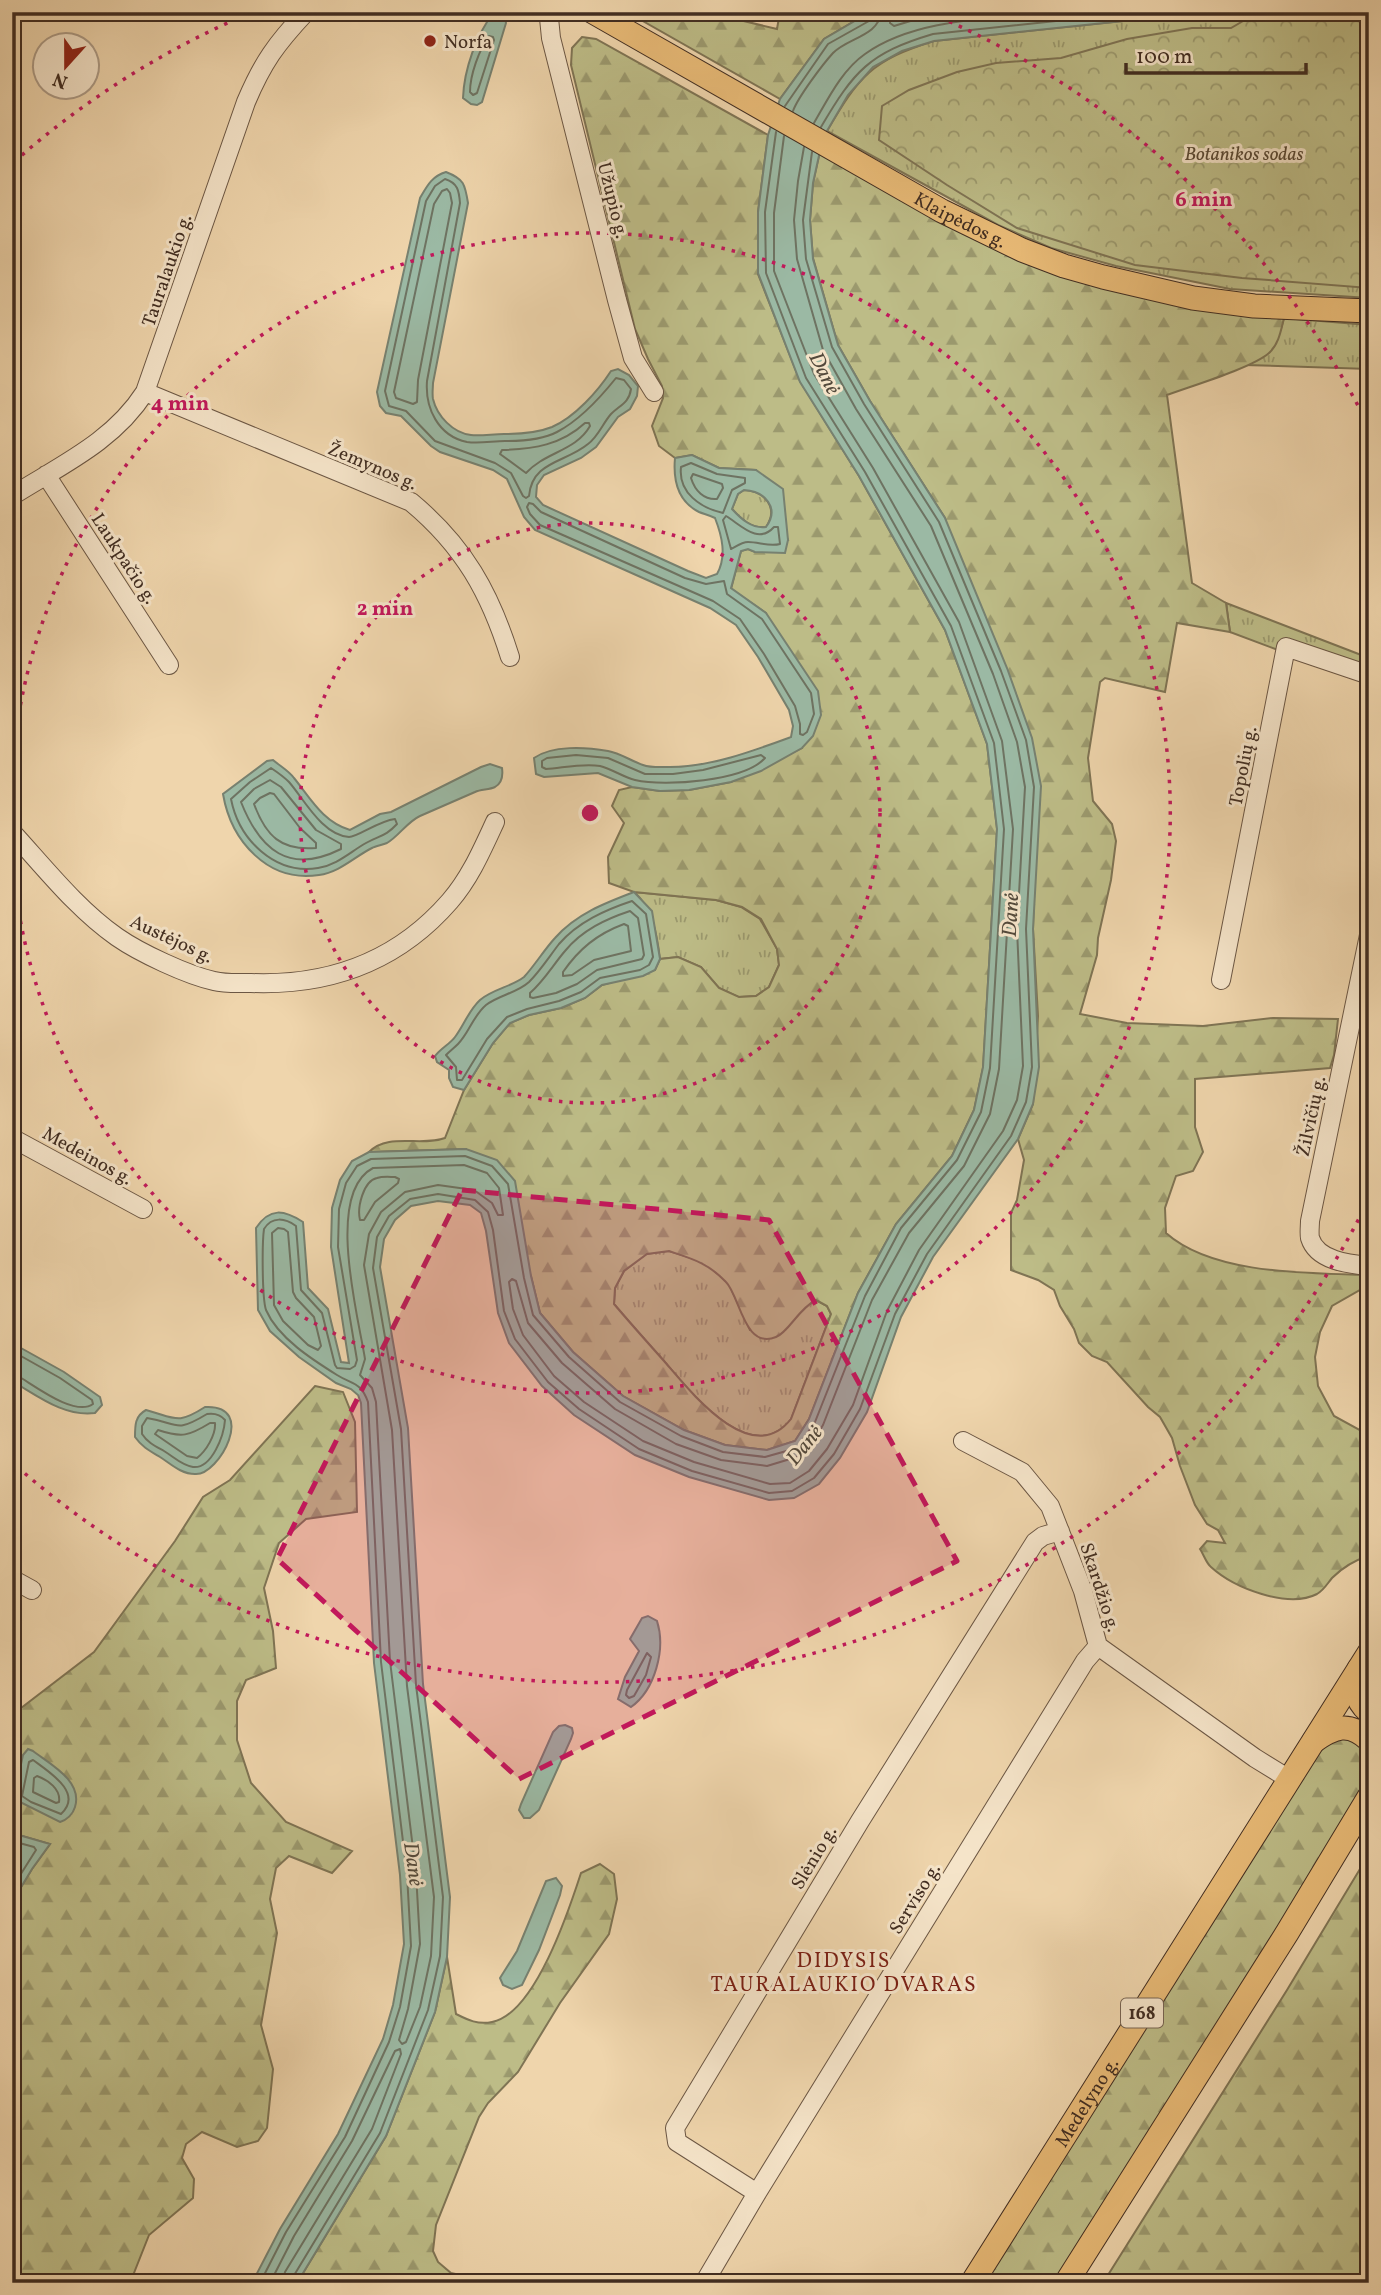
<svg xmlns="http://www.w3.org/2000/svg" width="1381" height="2295" font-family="Vollkorn,serif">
<defs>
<pattern id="grass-tufts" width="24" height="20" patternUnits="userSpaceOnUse" patternTransform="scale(1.75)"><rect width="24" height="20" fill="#bdbc87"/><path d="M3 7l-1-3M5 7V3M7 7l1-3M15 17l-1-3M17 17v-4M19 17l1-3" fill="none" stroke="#9b996e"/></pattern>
<pattern id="forest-firs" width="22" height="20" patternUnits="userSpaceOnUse" patternTransform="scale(1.75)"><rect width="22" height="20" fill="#bdbc87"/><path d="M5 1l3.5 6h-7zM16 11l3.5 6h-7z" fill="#9b996e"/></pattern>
<pattern id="park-crowns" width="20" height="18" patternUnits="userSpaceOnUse" patternTransform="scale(1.75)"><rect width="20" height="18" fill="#bdbc87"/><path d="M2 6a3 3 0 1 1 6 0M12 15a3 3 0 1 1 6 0" fill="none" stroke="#9b996e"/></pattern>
</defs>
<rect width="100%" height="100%" fill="#efd5ac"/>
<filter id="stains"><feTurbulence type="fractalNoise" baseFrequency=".00286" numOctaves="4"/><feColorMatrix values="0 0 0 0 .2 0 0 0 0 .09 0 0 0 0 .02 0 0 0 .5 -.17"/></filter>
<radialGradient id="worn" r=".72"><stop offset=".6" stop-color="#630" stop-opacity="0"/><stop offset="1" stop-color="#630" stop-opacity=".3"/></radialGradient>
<path fill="url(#grass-tufts)" stroke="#7f7454" stroke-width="2" d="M1185,12H1369V298L1230,289L1116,266L1051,248L998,225L827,131C859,76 872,60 934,41L1161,17Z
M1284,318L1369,325V369L1247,365C1272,351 1277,346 1284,318Z
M744,490C765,491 779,508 766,527C752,529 741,519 732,509L738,494Z
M1226,603L1369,658V681L1278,650L1230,632Z
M634,892L716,900L741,907L760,919L777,949L779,965L769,987L756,996L738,997L719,988L701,967L678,957L660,959C657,935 653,908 634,892Z
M669,1251L704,1262L729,1284L750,1330H785L804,1306L816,1300L827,1306L831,1314L791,1419C751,1470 690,1391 664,1361C647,1342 630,1323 614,1304L615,1288L624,1271L646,1254Z"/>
<path fill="url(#forest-firs)" stroke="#7f7454" stroke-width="2" fill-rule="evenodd" d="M627,12H706L777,29L780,12H876L865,15L824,39L780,99Z
M582,37L596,39L768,135L758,212V274L800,381L859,476L945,630L987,744L997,829L983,1068L974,1110L952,1156L896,1224L858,1293L809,1419L795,1441L767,1450L725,1445L684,1430L623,1396L573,1352L540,1313L531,1276L466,1149L369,1152C388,1132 422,1147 445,1138L464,1090L493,1043L510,1023L529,1015L561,1008L585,998L602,985L655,970L660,959L678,957L701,967L719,988L739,997L756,996L769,987L779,965L777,949L761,919L742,907L716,900L634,892L609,883L608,857L624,823L612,806L619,790L632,787L660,791L689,790L731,782L802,748L766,613L731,589L741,551L748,549L755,552L788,540L756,470L719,468L692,455L675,458L659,446L652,426L663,398L662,386L648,359L635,329L571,65L572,48ZM669,1251C693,1259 708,1263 726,1282C740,1296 744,1350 776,1337C789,1332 798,1309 816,1300L827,1306L831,1314L791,1419C751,1470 690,1391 664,1361C647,1342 630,1323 614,1304L615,1288L624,1271L647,1254Z
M820,151L951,225L1284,318C1281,330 1279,344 1269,353C1252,368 1191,386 1167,395L1192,583L1226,603L1230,632L1177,623L1165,692L1105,678L1100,682L1088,758L1093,801L1112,824L1116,841L1111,880L1098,938L1097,955L1080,1014L1127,1023L1203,1026L1273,1018L1338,1019L1334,1055L1330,1068L1195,1079V1127L1203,1152L1193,1171L1176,1176L1165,1208L1166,1233C1213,1275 1309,1273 1369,1275L1365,1287L1332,1306L1320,1332L1315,1357L1318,1386L1334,1416L1369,1435V1556C1355,1560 1342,1568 1332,1578C1327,1584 1324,1590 1317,1594C1288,1609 1234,1588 1211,1567C1206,1563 1204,1555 1200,1549L1207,1541L1225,1543L1218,1530L1207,1524L1195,1505L1180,1466L1172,1438L1160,1417L1148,1407L1107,1362L1092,1356L1079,1343L1074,1329L1060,1306L1054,1290L1038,1280L1011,1270V1213L1017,1200L1024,1160L1018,1139L1033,1104L1038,1016L1033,929L1035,866L945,518L870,401L838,345L813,258L810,220L813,183Z
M315,1386L343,1392L355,1422L357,1512L306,1519L279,1543L264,1588L273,1631L276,1668L246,1680L237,1701V1740L251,1783L286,1822L352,1851L332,1873L289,1856L276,1868L270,1899L277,1933L261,2025L273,2069L267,2128L258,2141L237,2147L202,2132L186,2144L182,2158L194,2179L193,2198L149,2235L130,2283H12V1902L32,1869L50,1844L12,1833V1715L94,1652L175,1541L203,1497L230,1480Z
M1343,1733L1369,1749L1368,1777L1285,1923L1057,2283H981L1320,1745Z
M1369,1854V2283H1103L1287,1990Z
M600,1864L614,1874L617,1899L609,1934L560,2003L518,2072L488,2103L479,2117L436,2225L433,2251L438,2262L451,2273L496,2283H297L386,2136L435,2012L447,1957L456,2014C468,2020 478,2025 492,2022C535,2014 569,1910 581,1873Z"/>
<path fill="url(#park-crowns)" stroke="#7f7454" stroke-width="2" d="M1251,12H1369V288L1242,278L1135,265L1017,228L947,185L879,140L882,106L909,90L957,72L996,63L1061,58L1127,39L1192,28H1231L1243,21Z"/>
<path fill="#9bb9a4" stroke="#778170" stroke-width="2" fill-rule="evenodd" d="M494,12L504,13L506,23L482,102L477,105L471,104L463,98C464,70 476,35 494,12Z
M876,12H1185L1161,17L934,41L902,51L873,67L848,95L827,131L820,151L813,183L810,220L813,259L838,345L870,401L945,518L1007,668L1032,738L1041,786L1033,929L1039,1067L1033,1104L1018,1139L933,1257L901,1317L867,1412L840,1458L819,1484L794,1498L769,1500L689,1477L635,1455L574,1415L542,1386L509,1343L498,1313L486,1231L481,1213L470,1205L438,1201L411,1206L395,1220L384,1239L380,1267L408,1428L423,1684L450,1897L447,1957L435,2012L386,2136L297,2283H252L280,2229L338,2134L383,2039L393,2005L404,1944L400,1875L374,1663L361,1403L358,1395L351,1389L336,1383L299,1357L270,1331L258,1310L256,1228C270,1207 284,1210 303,1222L308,1288L328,1309L341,1362L349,1363L331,1247L332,1208L340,1180L352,1161L369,1152L466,1149L497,1160L515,1181L531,1276L540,1313L573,1352L623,1396L684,1430L725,1445L767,1450L795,1441L809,1419L858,1293L896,1224L952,1156L974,1110L983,1067L997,829L987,744L945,630L859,476L800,382L758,273V212L768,135L780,99L824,39L865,15Z
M446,172C464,179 465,184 468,203L433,383C433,387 432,394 433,399C437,416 453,433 471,435C481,436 493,434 504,434C520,434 537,433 552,427C575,417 598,391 611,371L618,369L629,375L638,386L637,396L630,409L618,417L596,447L581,458L544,475L537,485L536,497L543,505L688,571L706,578L717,574C727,556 722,536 715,518C709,515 704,514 699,512C677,501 673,480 675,458L692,455L719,468L756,470L783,489L788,540L785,553L755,552L748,549L741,551L731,588L766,613L818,691L821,715L813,736L802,748L761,771L731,782L689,790L660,791L632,787L598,773L544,777L536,774L534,758C552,745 586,747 608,751C620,753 631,761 643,765C651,768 661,767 670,767C710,767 753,751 791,737L793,726L789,710L758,657L736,625L710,608L535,530L524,517L507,479L493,470L440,452L431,446L401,416L386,413L380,406L377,392L420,198C427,186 432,176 446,172ZM744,490C765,491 780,508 766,527C752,529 741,519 732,509L738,494Z
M273,760C280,766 289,771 294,778C311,799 323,822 350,830L380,814L391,812L481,767L490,764L502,768C503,775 502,783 495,787C489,790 481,789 475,792C457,800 438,808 420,816C407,822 399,836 387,843C382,845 376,846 372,848C354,857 340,872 319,875C268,883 231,841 223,794L267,761Z
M634,892L652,911L660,959L655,970L643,976L602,985L585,998L561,1008L529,1015L510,1023L493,1043L464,1090L453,1087L449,1078V1070L437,1062L435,1056C441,1048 450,1044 455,1037C464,1025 469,1010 480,1000C493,989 511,987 524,977C535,965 544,950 555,938C576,914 605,903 634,892Z
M12,1343L64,1372L100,1397L102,1405L95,1413C64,1417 38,1396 12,1381Z
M205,1407C258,1404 219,1476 195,1474C181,1474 171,1464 160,1457C150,1451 142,1447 135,1437C135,1425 135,1416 146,1410C176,1418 177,1425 205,1407Z
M648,1616L657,1621C666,1649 655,1690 631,1707L618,1699L625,1677L639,1651L630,1639L642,1618Z
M565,1725L572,1728L573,1733L571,1739L539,1810L530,1818H524L519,1810L521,1804L553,1732L559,1726Z
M28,1749L33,1751C50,1764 83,1781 75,1807C73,1814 67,1820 60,1822L16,1800L14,1796L23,1755Z
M12,1833L50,1844L32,1869L12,1902Z
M556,1878L562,1886L560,1895L539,1950L522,1985L512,1989L503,1985L500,1978L517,1951L546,1881Z"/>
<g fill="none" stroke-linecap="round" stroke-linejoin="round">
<path stroke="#6e7362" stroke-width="2" d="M891,12L890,23L894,26L927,16L957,12
M489,36L493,37L494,40L477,93L473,95L470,92C470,75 479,50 489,36Z
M785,106L828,44L869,21L872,12
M793,111C798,97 823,64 833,53C847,38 879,36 881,12
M814,123C828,99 842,70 865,54C917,17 996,19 1057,12
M821,127C854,71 869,53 933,34L1141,12
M784,136L774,213V271L814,374L873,468L959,622L1002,741L1013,829L999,1069L990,1114L964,1166L909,1233L872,1300L823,1425L808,1450L800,1456L767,1466L721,1460L676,1444L615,1409L562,1363L528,1323L516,1281L512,1279L509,1282L513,1309L523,1335L554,1376L584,1402L643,1441L694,1462L770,1484L790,1483L809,1471L827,1449L853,1405L887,1311L919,1250L1003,1131L1017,1100L1023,1066L1017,929L1025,787L1017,742L993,674L931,526L856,409L823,350L797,259L794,220L798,181L804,147
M445,179C458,183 459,191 460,203L427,381C425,408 438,436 467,442C479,444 493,441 505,441C522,441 542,440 557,432C580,420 600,398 616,378L624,380L631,389C629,403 620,405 611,414C603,423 598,437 588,444C565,463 532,461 529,496L526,498L523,496L511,473L495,463L435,441L406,411L389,406L385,391L426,201L435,186Z
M447,189L450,193L452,203L418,380L417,402L413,404L396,398L394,392L434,204L442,191Z
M585,423H589L590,426C576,451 545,452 526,473L500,454L502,450C534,449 561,445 585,423Z
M691,463L717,474L745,478V483L732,490L723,513C701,508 678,493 681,467Z
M693,474L722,484L723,488L717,499C704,500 695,491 691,478Z
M529,503L533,504L541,512L685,578L706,584L724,581L727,594L762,619L811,693L814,714L807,732L803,735L800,734V724L795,706L764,654L740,619L713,601L540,525L530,514L527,507Z
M726,516C741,525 758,545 774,527H778L780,544C769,547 759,542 748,542C742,542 735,547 731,549L723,520Z
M576,755L608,758L645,774H673L703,770L761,755L765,758C745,781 665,787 635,780C623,777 612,769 600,766C583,763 562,768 546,769L542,767V761L547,758Z
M271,768C277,772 284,777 289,782C304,799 322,835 349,837C358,837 378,821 395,819L397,824C385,837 380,835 366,843C350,852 337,865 318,868C275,875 239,840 231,799L250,782Z
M270,780L281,787L316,830L341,844V849C289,875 260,850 241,802L254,789Z
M270,793L274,794L300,828L316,843V848C281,851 266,836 254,804L260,798Z
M632,901L646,914L653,957L649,965L640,970L600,978L581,992L559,1001L527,1009L507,1017L487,1039L462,1080H457L456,1067L446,1055C450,1051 454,1048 458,1044C469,1033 473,1016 486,1005C499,995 517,993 529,982C540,971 549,957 559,944C578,922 605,910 632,901Z
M630,911L638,918L644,955L642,959L597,970L577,984L556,993L533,998L530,997V993C544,981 553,965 565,951C582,930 606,919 630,911Z
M624,924L628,926L631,951L594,960L572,975L563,976V972C579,949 597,934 624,924Z
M464,1165L487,1173L499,1188L503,1215H498L492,1203L474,1190L438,1185L405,1192L381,1212L369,1234L364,1265L392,1430L407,1686L434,1897L431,1956L420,2007L406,2042L402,2044L399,2040L408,2009L420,1944L416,1873L390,1661L376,1402L372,1388L360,1375L365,1359C358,1315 325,1193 373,1168Z
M395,1177L399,1179L398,1183L375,1202L364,1220H360C357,1208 363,1181 377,1178C383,1176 390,1177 395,1177Z
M278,1228L284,1229L288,1232L293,1292L296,1298L314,1317L321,1346L318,1350L308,1345L283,1321L274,1305L272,1233Z
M12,1351L60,1378L92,1400L93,1404C75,1417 35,1386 18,1376L12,1375
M207,1414C214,1413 220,1414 225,1420C224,1435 212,1469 193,1467C181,1465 174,1457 164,1451C155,1446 148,1443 142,1434V1426L147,1418C179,1423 174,1434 207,1414Z
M210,1423H215C216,1435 206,1451 197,1458L187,1456L155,1434L158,1430C182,1438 189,1436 210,1423Z
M647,1653L651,1657L646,1675L634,1696L629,1698L626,1695L627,1690Z
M33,1760C49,1772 84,1793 61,1814L31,1802L22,1796L29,1762Z
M37,1776C48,1780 61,1789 59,1802L56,1803L33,1792L34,1778Z
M12,1841L34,1847L36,1850L12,1888
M260,2283L286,2232L345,2137L389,2042L400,2007L411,1946L407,1874L381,1662L368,1402C361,1382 353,1385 337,1375C313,1360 278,1338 266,1310C262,1298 262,1243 264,1229C272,1216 285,1218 296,1226L301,1290L322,1313L335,1365L337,1368L350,1369L355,1366L357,1360L338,1247L339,1209L346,1183L357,1166L371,1159L465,1156L492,1166L508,1184L524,1278L533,1315L569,1357L620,1402L681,1436L723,1452L765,1457L797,1448L815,1422L865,1296L901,1228L957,1160L981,1112L990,1068L1004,829L994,743L951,626L865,472L806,378L766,273L765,212L776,132
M270,2283L294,2236L352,2141L395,2051L400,2049L401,2054L372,2129L285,2272L283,2283
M292,2283L293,2277L380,2133L428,2010L440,1956L443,1897L416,1685L401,1429L373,1268L377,1237L389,1216L410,1199L438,1194L475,1200L488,1212L493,1230L504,1311L515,1339L548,1382L579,1409L639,1449L692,1471L769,1493L792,1491L814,1478L834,1454L860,1409L895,1314L927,1254L1011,1136L1026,1102L1032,1067L1026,929L1034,787L1026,740L1001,671L939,522L864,404L832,347L806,259L803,220L812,152"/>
<g stroke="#6c5744" stroke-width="20">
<path id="minor" d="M551,12L549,18L551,38L617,300L633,358L654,392
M145,392L411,502C464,546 490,593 510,657
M46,475L169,665
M12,496C61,465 113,442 145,392L246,102C263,62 276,44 306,12
M12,832C45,868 77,909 117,937C140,953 187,975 214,981C226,984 239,983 251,983C330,986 398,961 450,901C470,878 482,850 495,822
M1369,935L1310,1221C1310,1226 1309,1233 1310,1238C1317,1261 1349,1264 1369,1266
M1221,980L1286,647L1369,675
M12,1138L143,1209
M963,1441L1022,1472L1050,1506L1083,1591L1098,1646L1255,1758L1289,1779
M12,1579L32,1590
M757,2193L677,2142L675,2128L860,1821L1035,1542L1043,1536L1060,1531
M704,2283L757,2193L1085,1661L1098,1646"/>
</g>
<g stroke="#412d21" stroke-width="25">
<g id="major">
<path id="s1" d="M593,12L942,211L1022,250L1064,266L1103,277L1193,298L1254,306L1369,311"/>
<path d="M1359,1669C1355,1687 1354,1699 1369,1712"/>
<path d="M1314,1741C1334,1727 1349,1721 1369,1740"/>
<path id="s2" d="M972,2283L1369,1653"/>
<path d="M1066,2283L1287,1933L1369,1797"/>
</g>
</g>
<use href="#minor" stroke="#f5e4c9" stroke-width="18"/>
<use href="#major" stroke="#e8ba76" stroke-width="23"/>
</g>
<path fill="#c2185b" fill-opacity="0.2" stroke="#c2185b" stroke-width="5" stroke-dasharray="14 9" stroke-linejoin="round" d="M462,1190L769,1220L957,1561L519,1779L277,1559Z"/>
<g fill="none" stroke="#c2185b" stroke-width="3.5" stroke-dasharray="3.5 7">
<circle cx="590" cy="813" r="290"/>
<path d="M13 757A580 580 0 1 1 13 869"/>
<path d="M1368 1201A869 869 0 0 1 14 1464M14 162A869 869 0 0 1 250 13M930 13A869 869 0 0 1 1368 425"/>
</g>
<circle fill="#8f2418" stroke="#f5e4c9" stroke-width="2.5" cx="430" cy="41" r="7"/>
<g text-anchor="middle" stroke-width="6" stroke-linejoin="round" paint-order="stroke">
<rect fill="#f5e4c9" stroke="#776453" stroke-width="2" x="1121" y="1998.5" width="42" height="29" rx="5"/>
<g font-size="18" font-weight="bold" fill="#412d21">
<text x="1142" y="2019">168</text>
</g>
<g font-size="19" fill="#412d21" stroke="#f5e4c9" text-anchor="start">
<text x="444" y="48">Norfa</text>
</g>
<g font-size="19" font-style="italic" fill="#5a4a35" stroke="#f5e4c9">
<text x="1244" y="160">Botanikos sodas</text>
</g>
<g font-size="19" fill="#412d21" stroke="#f5e4c9">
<text transform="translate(614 200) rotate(76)" y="7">Užupio g.</text>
<text dy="7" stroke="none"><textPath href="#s1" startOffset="422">Klaipėdos g.</textPath></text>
<text transform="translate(166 270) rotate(-71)" y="7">Tauralaukio g.</text>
<text transform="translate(373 465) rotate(23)" y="7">Žemynos g.</text>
<text transform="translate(125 558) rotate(57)" y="7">Laukpačio g.</text>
<text transform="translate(1242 766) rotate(-79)" y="7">Topolių g.</text>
<text transform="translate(172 938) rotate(25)" y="7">Austėjos g.</text>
<text transform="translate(1310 1116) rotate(-78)" y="7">Žilvičių g.</text>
<text transform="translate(88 1155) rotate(29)" y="7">Medeinos g.</text>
<text transform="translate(1101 1587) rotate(72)" y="7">Skardžio g.</text>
<text transform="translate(813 1857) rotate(-59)" y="7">Slėnio g.</text>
<text transform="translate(914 1898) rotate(-58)" y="7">Serviso g.</text>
<text dy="7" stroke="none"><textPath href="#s2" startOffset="214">Medelyno g.</textPath></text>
</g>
<g font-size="21" font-style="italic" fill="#53493b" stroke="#f5e4c9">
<text transform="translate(825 373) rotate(63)" y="7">Danė</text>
<text transform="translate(1010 915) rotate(-87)" y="7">Danė</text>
<text transform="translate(804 1445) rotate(-51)" y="7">Danė</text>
<text transform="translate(414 1864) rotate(82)" y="7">Danė</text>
</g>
<g font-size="21" letter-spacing="2" fill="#7a1f14" stroke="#f5e4c9">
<text x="844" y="1967">DIDYSIS<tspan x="844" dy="24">TAURALAUKIO DVARAS</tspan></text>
</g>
</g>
<circle cx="590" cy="813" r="10" fill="#c2185b" stroke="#f5e4c9" stroke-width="3.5"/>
<g font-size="21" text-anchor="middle" font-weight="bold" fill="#c2185b" stroke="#f5e4c9" stroke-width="6" stroke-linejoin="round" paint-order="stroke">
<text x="1204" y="206">6 min</text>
<text x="180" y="410">4 min</text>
<text x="385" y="615">2 min</text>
</g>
<rect width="1381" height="2295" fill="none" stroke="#efd5ac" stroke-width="42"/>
<rect x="14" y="14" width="1353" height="2267" fill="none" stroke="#412d21" stroke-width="3.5"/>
<rect x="21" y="21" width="1339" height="2253" fill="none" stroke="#412d21" stroke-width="2"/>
<g transform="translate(66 66) rotate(201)"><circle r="33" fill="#f5e4c9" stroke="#ad9b86" stroke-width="2"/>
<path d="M0-5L12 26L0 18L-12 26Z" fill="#8f2418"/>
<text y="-10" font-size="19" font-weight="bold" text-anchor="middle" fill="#412d21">N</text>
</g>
<path d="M1126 63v10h180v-10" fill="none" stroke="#412d21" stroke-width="3.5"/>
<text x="1136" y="63" font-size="21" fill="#412d21" stroke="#f5e4c9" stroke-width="5" paint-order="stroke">100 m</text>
<rect width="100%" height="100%" filter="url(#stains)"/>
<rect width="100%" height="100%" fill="url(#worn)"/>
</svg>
